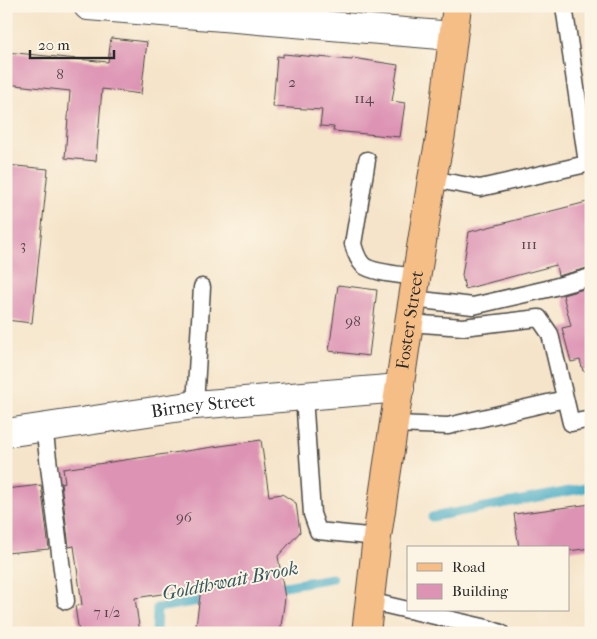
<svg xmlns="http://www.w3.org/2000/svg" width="597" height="639" font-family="'IM FELL French Canon',serif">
<rect width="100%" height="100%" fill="#fcf5e5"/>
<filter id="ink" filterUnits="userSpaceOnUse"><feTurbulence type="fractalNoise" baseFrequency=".02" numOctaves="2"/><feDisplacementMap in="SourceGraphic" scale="10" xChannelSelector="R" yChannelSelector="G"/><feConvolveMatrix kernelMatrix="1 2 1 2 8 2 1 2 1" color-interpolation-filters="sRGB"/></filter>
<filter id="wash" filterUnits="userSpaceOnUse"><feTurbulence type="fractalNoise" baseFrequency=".0096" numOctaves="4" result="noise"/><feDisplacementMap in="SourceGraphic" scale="20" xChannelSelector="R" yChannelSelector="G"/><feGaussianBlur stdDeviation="1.12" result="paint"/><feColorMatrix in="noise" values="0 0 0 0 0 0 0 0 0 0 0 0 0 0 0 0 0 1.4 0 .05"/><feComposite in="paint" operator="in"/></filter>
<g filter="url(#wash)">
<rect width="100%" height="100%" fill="#f5e4c9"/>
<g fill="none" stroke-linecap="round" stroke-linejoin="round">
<path stroke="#46acc5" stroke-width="9" d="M432,517L591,487
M273,588L332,578
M156,633L157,608L211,599"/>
</g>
<g id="blocks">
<path fill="#dd93b4" d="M111,38L147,42L141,94L102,89L96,161L65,158L70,91L6,84V52L108,62Z
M283,54L352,60V58L398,65L392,101L405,103L400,137L333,131L334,127L320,126L322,110L273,107L277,56L283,57Z
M6,165L48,169L32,323L6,320Z
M591,201V267L558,276L556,265L465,289L462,275L469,232Z
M338,285L377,290L369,356L329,351Z
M591,287V370L583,371L580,360L571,362L562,328L571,326L563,295Z
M261,440L269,496L282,494L296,503L300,532L278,556L285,598L280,633H195L201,588L135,598L140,633H79L75,606L82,605L74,546L69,547L61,483L65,482L63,469Z
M41,485L49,549L6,553V489Z
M591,504V548L568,551V548H519L514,514Z"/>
</g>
</g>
<g filter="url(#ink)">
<use href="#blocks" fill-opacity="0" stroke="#494743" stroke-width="1"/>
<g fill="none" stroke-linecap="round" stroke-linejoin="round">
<g stroke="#494743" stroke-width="19">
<path id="service" d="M564,6L587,163
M367,160L353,244C355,251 357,259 363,265C372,273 404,275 417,277
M432,179L480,188L591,163
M413,299L473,306L547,289L591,277
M409,323L463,327L539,318L550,334L571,423L591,419
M304,396L312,514L318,531L377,537
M195,405L202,287
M394,424L448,426L565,399
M44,427L66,601
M369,601L408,610
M409,610L487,628L501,633"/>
</g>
<g stroke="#494743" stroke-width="30">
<g id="minor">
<path d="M88,6L453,36"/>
<path id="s1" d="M6,433L195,405L400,388"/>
</g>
</g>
<g stroke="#494743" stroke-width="30">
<g id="primary">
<path id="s2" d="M366,633L377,537L409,323L432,179L441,134L457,6"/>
</g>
</g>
<use href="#service" stroke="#fff" stroke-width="16"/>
<use href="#minor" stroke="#fff" stroke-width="28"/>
<use href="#primary" stroke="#f6be87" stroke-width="28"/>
</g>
</g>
<g text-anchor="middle" stroke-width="4" stroke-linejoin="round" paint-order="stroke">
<g font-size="15" fill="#58454d">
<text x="60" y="79">8</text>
<text x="292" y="87">2</text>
<text x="364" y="103">114</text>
<text x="529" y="249">111</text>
<text x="23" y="250">3</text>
<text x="353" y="326">98</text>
<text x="184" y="522">96</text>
<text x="107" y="617">7 1/2</text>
</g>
<g font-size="18" fill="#2b2b2b" stroke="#fcf5e5">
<text dy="6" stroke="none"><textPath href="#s2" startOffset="316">Foster Street</textPath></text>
<text dy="6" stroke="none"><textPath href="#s1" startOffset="199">Birney Street</textPath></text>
</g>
<g font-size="19" font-style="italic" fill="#345861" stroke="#fcf5e5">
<text transform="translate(230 580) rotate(-11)" y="7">Goldthwait Brook</text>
</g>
</g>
<rect width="597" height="639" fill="none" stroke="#fcf5e5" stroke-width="25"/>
<rect x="407" y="546" width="162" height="65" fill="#fcf5e5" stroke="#a8a49b"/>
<rect x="417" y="563" width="25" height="8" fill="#f6be87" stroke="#a8a49b"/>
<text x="452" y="572" font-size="15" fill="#2b2b2b">Road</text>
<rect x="417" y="584" width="25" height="15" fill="#dd93b4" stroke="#a8a49b"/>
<text x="452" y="596" font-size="15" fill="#2b2b2b">Building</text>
<path d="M30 50v8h84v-8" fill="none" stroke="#2b2b2b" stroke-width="2.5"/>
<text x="38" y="50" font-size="15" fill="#2b2b2b" stroke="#fcf5e5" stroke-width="4" paint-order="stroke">20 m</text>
</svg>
